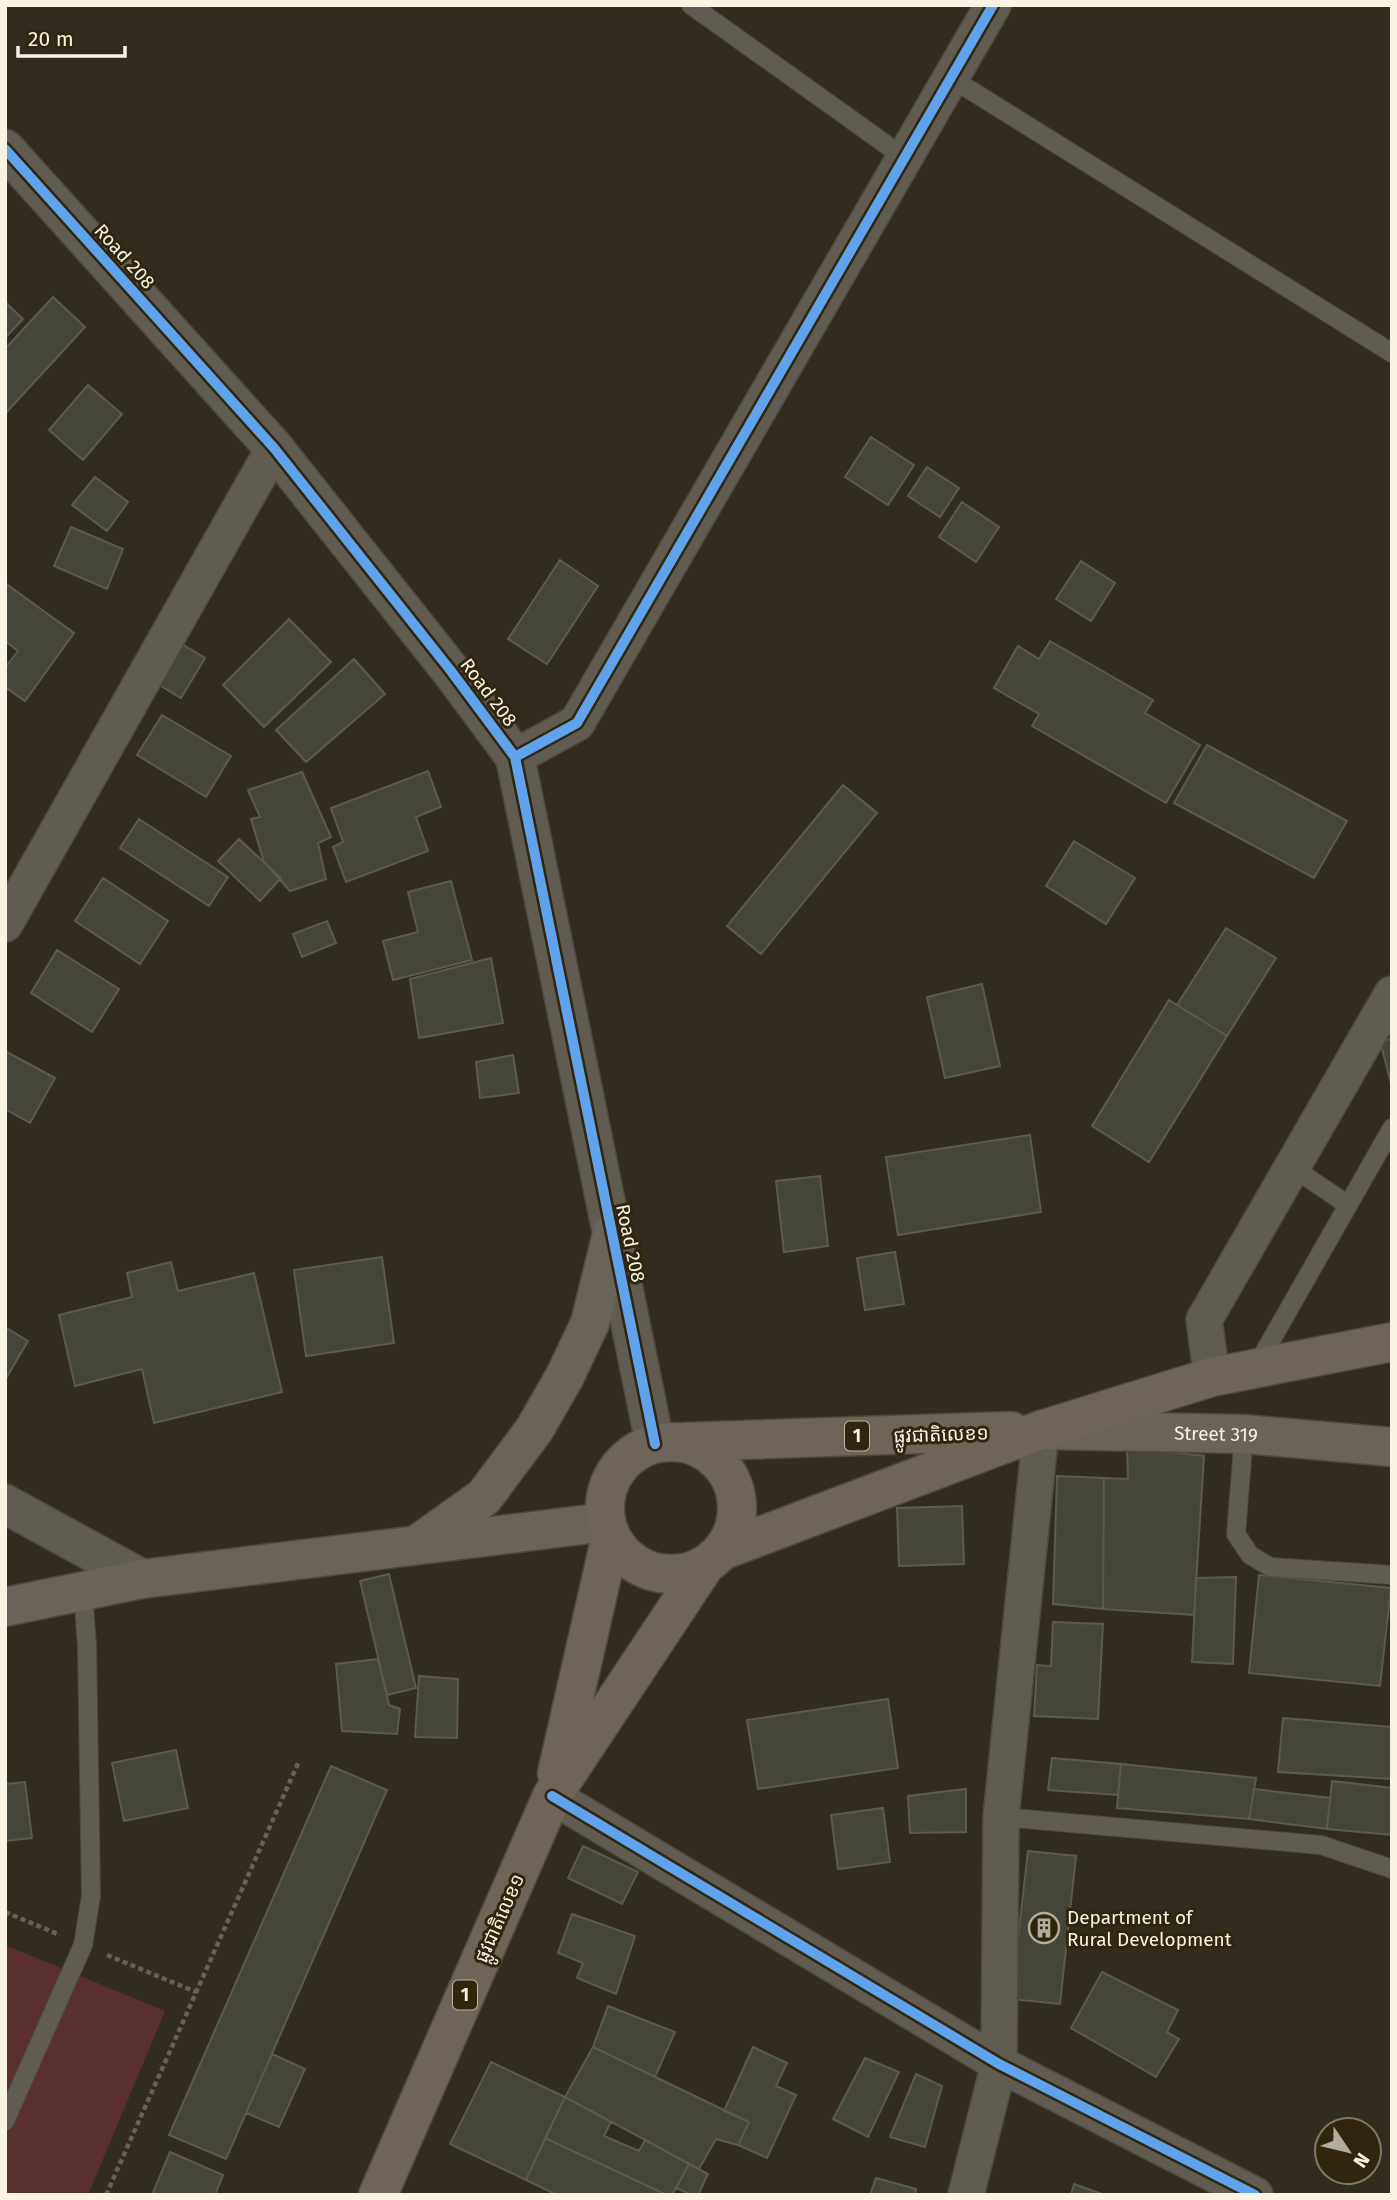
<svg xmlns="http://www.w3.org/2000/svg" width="1397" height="2200" font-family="'Fira Sans','Noto Sans Khmer',sans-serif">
<rect width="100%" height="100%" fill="#322c20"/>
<path fill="#5a2f2f" d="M5,1945L165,2011L88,2195H5Z"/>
<path fill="#46453a" stroke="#5c5b50" stroke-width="2" d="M53,297L85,327L5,414V349Z
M5,302L23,319L5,338Z
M88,385L122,414L83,460L49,430Z
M871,437L914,465L888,505L845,477Z
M927,467L959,488L940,517L908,496Z
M95,477L128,502L107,531L72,505Z
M962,502L999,527L976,562L939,537Z
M71,527L123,549L107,589L54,566Z
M560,560L598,586L547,664L508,639Z
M1081,561L1115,583L1091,621L1056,599Z
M5,583L74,633L25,701L5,687V668L18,651L5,641Z
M289,619L331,662L264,727L223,685Z
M172,638L205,658L181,698L148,678Z
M1050,641L1153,700L1145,713L1200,745L1166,803L1032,726L1039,714L994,688L1018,646L1039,659Z
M354,659L385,694L306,762L276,730Z
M162,715L231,756L206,797L137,755Z
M1207,745L1347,821L1314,878L1174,803Z
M428,771L441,807L416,817L428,851L346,882L333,847L343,842L331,808Z
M302,772L331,837L318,843L326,879L290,891L264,862L251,819L260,817L248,790Z
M843,785L877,813L761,954L727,926Z
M139,819L228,877L209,906L120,848Z
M239,839L281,878L260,901L218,861Z
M1074,841L1135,878L1106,924L1046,886Z
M103,878L168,921L140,964L75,921Z
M451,881L472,960L393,980L383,941L418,932L408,892Z
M327,921L336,943L302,957L293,934Z
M1226,928L1276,958L1227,1036L1177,1005Z
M57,950L119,989L92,1032L31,993Z
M491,958L503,1023L419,1038L410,979Z
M982,984L1000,1066L945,1078L927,997Z
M1169,1000L1227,1036L1149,1162L1092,1126Z
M1392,1039V1087L1380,1041Z
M5,1051L55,1078L30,1123L5,1109Z
M513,1055L519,1093L480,1098L476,1062Z
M1030,1135L1041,1212L898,1235L886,1157Z
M820,1176L828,1246L784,1252L776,1181Z
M895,1252L904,1304L865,1310L857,1258Z
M382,1257L394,1343L306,1356L294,1270Z
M171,1262L178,1291L254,1273L282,1392L154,1423L142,1369L75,1386L59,1315L132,1297L127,1273Z
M5,1327L28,1341L5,1380Z
M1127,1447L1204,1456L1194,1615L1103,1609L1104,1478L1128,1479Z
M1057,1476L1104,1478L1103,1609L1053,1604Z
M962,1506L964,1564L899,1566L897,1508Z
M389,1574L416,1688L387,1695L360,1581Z
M1259,1575L1391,1588L1380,1686L1249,1673Z
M1236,1577L1233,1664L1192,1662L1196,1578Z
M1053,1622L1103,1624L1098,1719L1034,1716L1037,1665L1051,1666Z
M378,1659L389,1705L400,1709L397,1734L342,1731L336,1664Z
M419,1676L458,1679L457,1738L415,1737Z
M888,1699L898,1768L758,1789L747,1720Z
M1283,1718L1392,1727V1779L1278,1772Z
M176,1750L188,1808L124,1821L112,1763Z
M1052,1758L1121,1764L1118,1795L1048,1790Z
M1121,1764L1256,1778L1249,1819L1117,1808Z
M331,1766L387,1790L226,2159L169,2135Z
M1332,1781L1392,1788V1835L1327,1829Z
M25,1782L32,1838L5,1841V1784Z
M966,1789V1832L910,1833L908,1796Z
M1254,1789L1330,1798L1327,1829L1249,1819Z
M883,1808L890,1862L838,1869L831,1815Z
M583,1846L638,1872L622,1904L568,1878Z
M1028,1851L1076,1856L1060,2004L1011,1999Z
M572,1914L635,1936L616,1994L577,1978L583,1963L558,1953Z
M1102,1972L1178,2010L1167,2032L1179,2039L1156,2077L1071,2028Z
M608,2006L675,2032L655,2077L593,2047Z
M593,2047L749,2122L738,2145L716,2139L699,2169L565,2097Z
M753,2047L787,2063L776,2086L796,2095L767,2158L738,2145L749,2122L724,2111Z
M272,2054L305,2069L279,2127L246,2113Z
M865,2058L899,2072L868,2137L833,2119Z
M491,2062L565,2097L526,2180L450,2144Z
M916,2074L942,2086L925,2147L890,2137Z
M565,2097L611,2122L604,2136L639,2151L645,2140L689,2164L672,2195H667L545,2138Z
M545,2138L667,2195H557L526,2180Z
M170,2152L223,2175L215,2195H152Z
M689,2164L708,2174L698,2195H692L676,2188Z
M876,2178L916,2189L915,2195H870Z
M1074,2184L1105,2195H1071Z"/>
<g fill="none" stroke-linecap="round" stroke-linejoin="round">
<g stroke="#4e493e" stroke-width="20">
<path id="service" d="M691,5L905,158
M951,78L1392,353
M1292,1167L1348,1205
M1257,1365L1392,1128
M1244,1434L1236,1534L1250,1555L1270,1567L1392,1575
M1001,1817L1321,1845L1392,1869
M5,2121L83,1945L91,1896L87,1646L83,1591"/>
</g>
<g stroke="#4e493e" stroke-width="38">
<path id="minor" d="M515,757L577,723L993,5
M5,924L274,448
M1212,1377L1204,1320L1392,994
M552,1796L999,2064L1255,2195
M966,2195L999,2064L1001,1817L1041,1430"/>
</g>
<g stroke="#4e493e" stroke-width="41">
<path id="tertiary" d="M5,149L274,448L451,671L515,757L655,1444
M5,1504L142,1579"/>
</g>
<g stroke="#4e493e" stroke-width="41">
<g id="secondary">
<path id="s1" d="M1048,1430L1244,1434L1392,1447"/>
<path d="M418,1544L484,1497L534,1430L565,1376L590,1323L612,1234"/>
<path d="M5,1607L142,1579L606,1522"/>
</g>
</g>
<g stroke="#4e493e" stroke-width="41">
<path id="trunk" d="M683,1442L1011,1431
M605 1508a66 66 0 1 1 132 0a66 66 0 1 1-132 0Z
M721,1551L1041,1430L1212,1377L1392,1342
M557,1773L611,1536
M378,2195L552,1796L706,1564"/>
</g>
<path stroke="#656158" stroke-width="4.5" stroke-dasharray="5 3.5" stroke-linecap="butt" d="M5,1912L60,1935
M107,1955L196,1992
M106,2195L299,1761"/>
<use href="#service" stroke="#615c52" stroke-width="18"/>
<use href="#minor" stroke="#615c52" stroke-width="35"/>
<use href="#tertiary" stroke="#615c52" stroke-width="38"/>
<use href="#secondary" stroke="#696359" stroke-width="38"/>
<use href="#trunk" stroke="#6e6459" stroke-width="38"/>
<g stroke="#30260e" stroke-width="15">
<path id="cycleway" d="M5,149L274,448L451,671L515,757L655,1444
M515,757L577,723L993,5
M552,1796L999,2064L1255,2195"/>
</g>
<use href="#cycleway" stroke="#60a3ed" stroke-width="10"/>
</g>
<defs>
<g id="building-ring" transform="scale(1.575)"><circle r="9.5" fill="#30260e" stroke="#b3ad9f" stroke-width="1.5"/><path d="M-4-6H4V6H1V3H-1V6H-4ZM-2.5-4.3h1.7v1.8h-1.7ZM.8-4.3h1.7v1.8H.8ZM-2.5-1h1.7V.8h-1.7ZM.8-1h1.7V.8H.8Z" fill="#b3ad9f"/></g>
</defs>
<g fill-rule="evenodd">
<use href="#building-ring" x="1044" y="1928"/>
</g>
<g text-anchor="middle" stroke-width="6" stroke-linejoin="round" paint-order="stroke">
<g fill="#30260e" stroke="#bdb6a4" stroke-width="2">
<rect x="845" y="1421.5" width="24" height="29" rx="5"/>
<rect x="453" y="1980.5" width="24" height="29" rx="5"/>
</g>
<g font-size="18" font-weight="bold" fill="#f9f3e4">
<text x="857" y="1442">1</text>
<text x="465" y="2001">1</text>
</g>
<g font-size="19" fill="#f9f3e4" stroke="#30260e">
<text transform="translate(125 256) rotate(48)" y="7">Road 208</text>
<text transform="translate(489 692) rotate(53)" y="7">Road 208</text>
<text transform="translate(631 1243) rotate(78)" y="7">Road 208</text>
<text transform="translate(941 1434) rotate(-2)" y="7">ផ្លូវជាតិលេខ១</text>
<text dy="7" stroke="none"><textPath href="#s1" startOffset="168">Street 319</textPath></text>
<text transform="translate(499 1918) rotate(-66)" y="7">ផ្លូវជាតិលេខ១</text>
</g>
<g font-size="19" fill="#f9f3e4" stroke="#30260e" text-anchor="start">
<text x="1067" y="1924">Department of<tspan x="1067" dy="22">Rural Development</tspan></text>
</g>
</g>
<rect width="1397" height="2200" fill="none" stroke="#f9f3e4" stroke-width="14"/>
<g transform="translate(1348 2151) rotate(125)"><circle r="33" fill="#30260e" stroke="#807864" stroke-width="2"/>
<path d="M0-5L12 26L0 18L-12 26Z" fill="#b3ad9f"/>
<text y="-10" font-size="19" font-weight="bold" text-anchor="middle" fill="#f9f3e4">N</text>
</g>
<path d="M18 46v10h107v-10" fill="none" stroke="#f9f3e4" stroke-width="3.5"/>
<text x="28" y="46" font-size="21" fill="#f9f3e4" stroke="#30260e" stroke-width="5" paint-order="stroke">20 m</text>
</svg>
